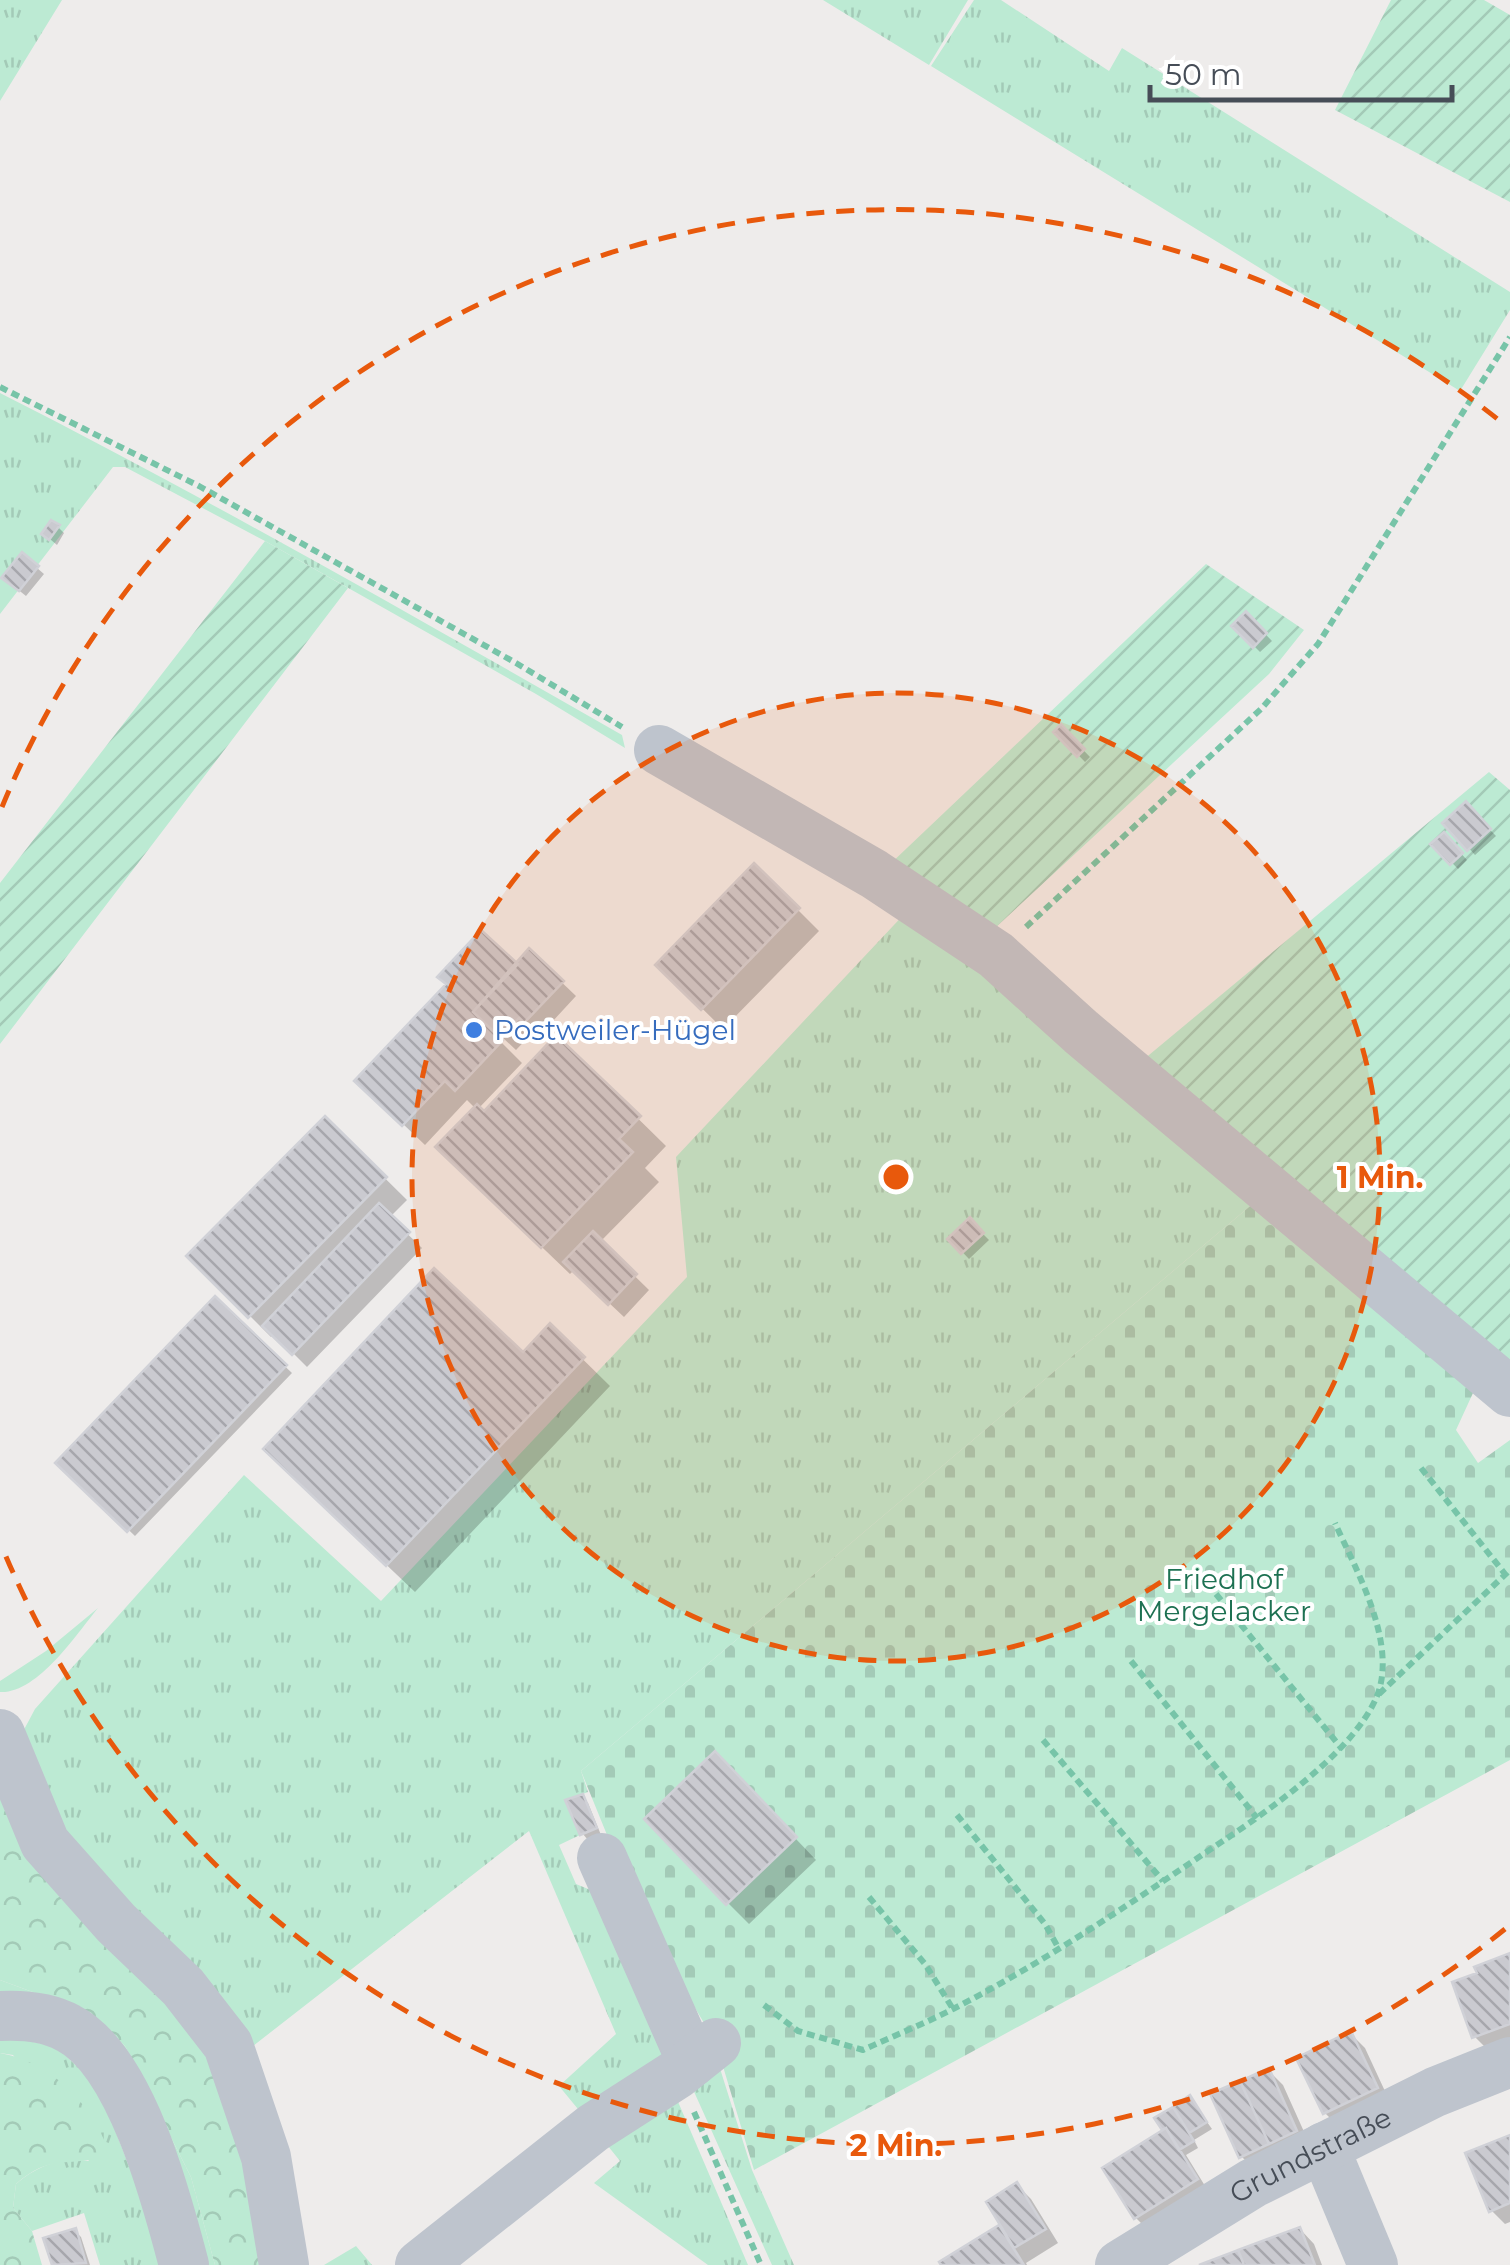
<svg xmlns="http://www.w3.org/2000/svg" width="1510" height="2265" font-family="Montserrat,sans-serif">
<defs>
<pattern id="grass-tufts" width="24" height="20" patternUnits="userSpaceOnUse" patternTransform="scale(2.5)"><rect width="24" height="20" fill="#bcead3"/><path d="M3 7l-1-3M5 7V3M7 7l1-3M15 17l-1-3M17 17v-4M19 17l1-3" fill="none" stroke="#a3cab7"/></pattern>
<pattern id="forest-crowns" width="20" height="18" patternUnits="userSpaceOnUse" patternTransform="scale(2.5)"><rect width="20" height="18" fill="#bcead3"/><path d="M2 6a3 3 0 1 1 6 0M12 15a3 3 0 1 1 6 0" fill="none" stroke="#a3cab7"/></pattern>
<pattern id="cemetery-stones" width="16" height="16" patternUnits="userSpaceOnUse" patternTransform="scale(2.5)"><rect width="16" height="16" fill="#bcead3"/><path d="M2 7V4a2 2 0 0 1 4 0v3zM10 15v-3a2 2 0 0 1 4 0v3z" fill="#a3cab7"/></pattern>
<pattern id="garden-furrows" width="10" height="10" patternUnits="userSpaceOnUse" patternTransform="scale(2.5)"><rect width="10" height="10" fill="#bcead3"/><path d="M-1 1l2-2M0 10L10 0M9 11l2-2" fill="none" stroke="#a3cab7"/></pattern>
<pattern id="building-back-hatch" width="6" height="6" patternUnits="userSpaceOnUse" patternTransform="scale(2.5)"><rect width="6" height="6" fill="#cacad0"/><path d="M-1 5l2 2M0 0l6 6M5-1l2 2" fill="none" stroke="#a6a6ac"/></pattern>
</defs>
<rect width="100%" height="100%" fill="#eeeceb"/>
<path fill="url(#grass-tufts)" d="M0,0H62L0,101Z
M823,0H968L929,65Z
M974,0H1001L1109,71L1122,48L1510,292V310L1460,391L931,66Z
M0,393C211,500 417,618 622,735L625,748L536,694L265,541L125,467H113L0,614Z
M909,909L1262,1196L581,1771L588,1792L565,1801L580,1835L559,1845L576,1884L610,1898L664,2058L587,2120L559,2086L616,2034L529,1831L244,2053L91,1888L19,1739L35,1709L244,1475L381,1601L687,1277L676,1157Z
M98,1608C76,1635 37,1694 0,1692V1681L46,1651Z
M0,1980L57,2001L107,2028L125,2046L191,2177L215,2265H207L160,2127L0,1999Z
M0,2035L57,2047L98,2087L168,2265H100L84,2213L32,2231L13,2208L16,2184C37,2166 60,2157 89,2161L13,2055L0,2053Z
M717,2059L752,2170L794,2265H772L691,2085Z
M673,2090L748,2265H708L594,2183L620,2161L600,2136Z
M356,2246L372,2265H324Z"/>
<path fill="url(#forest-crowns)" d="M0,1779L212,2039L270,2265H215L191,2177L125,2046L107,2028L57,2001L0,1980Z
M0,2053C49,2061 90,2102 107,2147L102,2157C65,2167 50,2154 16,2184L13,2208L32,2231L42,2265H0Z"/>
<path fill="url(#cemetery-stones)" d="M1262,1196L1473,1393L1456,1430L1478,1463L1510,1440V1760L754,2170L716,2043L640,1916L581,1771Z"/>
<path fill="url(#garden-furrows)" d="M1391,0H1484L1510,15V202L1335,110Z
M265,541L348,588L0,1044V883Z
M1206,564L1304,630L1269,674L995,928L887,867Z
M1489,772L1510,790V1380L1137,1065Z"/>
<path fill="#0003" d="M58,527L64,533L57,545L44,534Z
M22,555L44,574L26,596L11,584Z
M1246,614L1272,641L1260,652L1234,626Z
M1061,727L1090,757L1085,762L1056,732Z
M1466,805L1496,836L1475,855L1446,823Z
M1444,835L1467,860L1458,869L1434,844Z
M754,866L819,931L723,1029L658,965Z
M529,951L576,996L540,1035L535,1030L516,1050L503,1038L500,1041L522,1063L478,1109L484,1114L557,1039L666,1146L645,1168L659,1182L600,1242L649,1290L624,1317L574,1270L570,1274L466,1174L476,1109L467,1100L425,1145L358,1081L516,966Z
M325,1119L407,1200L390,1217L422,1248L307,1367L274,1334L271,1337L190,1256Z
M970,1221L989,1240L969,1259L950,1239Z
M215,1300L292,1373L135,1536L59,1463Z
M550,1327L610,1386L415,1592L294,1477L523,1355Z
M736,1776L816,1860L749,1924L728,1903Z
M582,1796L588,1803L601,1835L588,1840L582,1833Z
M1510,1956V2043L1489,2051L1475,2037L1455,1984L1480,1974Z
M1351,2034L1365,2048L1390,2102L1339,2127L1325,2113Z
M1269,2071L1283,2085L1310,2145L1255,2170L1241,2156Z
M1190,2098L1212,2129L1194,2140L1198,2148L1186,2155L1210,2194L1150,2232L1136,2218L1166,2131L1164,2129Z
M1510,2138V2222L1505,2224L1491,2210Z
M1017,2185L1031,2199L1058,2243L1026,2263L1027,2265H944L942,2262L1003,2226Z
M1300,2229L1314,2244L1322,2265H1206Z
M75,2231L81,2237L90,2265H54L47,2240Z"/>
<path fill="url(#building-back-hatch)" stroke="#d0d1d7" stroke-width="2.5" d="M51,520L60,525L49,540L41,534Z
M22,552L39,566L19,591L1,578Z
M1246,611L1267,633L1253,648L1231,626Z
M1061,724L1085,749L1077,757L1053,732Z
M1466,801L1491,829L1467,851L1442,823Z
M1444,832L1463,853L1450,865L1430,844Z
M754,863L800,908L701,1010L655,965Z
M481,930L518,964L473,1012L503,1040L455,1091L445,1081L402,1126L354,1081L446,984L437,977Z
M529,948L564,981L524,1023L519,1018L500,1038L473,1012Z
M556,1035L641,1116L619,1139L633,1152L541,1248L435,1147L477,1104L484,1111Z
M325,1116L387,1177L248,1318L186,1256Z
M379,1203L410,1232L292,1355L262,1326Z
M970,1217L984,1233L961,1254L947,1239Z
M593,1231L637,1274L608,1305L563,1262Z
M434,1268L523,1352L550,1323L585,1357L386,1566L263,1449Z
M215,1296L287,1365L127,1532L55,1463Z
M715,1751L797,1837L726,1905L644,1819Z
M583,1794L597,1828L580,1835L565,1800Z
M1510,1953V2024L1472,2038L1452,1982L1477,1973L1474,1967Z
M1351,2031L1378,2088L1323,2114L1296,2058Z
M1269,2068L1297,2131L1269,2144L1240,2081Z
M1240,2081L1269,2144L1239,2158L1210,2094Z
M1190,2095L1207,2122L1189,2133L1173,2107Z
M1173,2107L1194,2141L1179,2150L1166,2128L1162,2130L1154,2118Z
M1166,2128L1198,2179L1134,2219L1102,2168Z
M1510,2135V2203L1489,2212L1465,2153Z
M1017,2182L1046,2229L1014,2248L986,2202Z
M999,2225L1024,2265H941L939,2262Z
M1300,2227L1315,2265H1244L1238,2250Z
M76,2228L86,2263L52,2265L43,2238Z
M1238,2250L1244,2265H1199Z"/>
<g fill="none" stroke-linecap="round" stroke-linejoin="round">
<path stroke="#77c4a8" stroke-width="6" stroke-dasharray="8 5" stroke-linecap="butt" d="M0,387L199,486L516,663L622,727
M1026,927L1261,709L1318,644L1510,337
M1421,1468L1505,1574
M1216,1594L1342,1749
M1131,1661L1257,1818
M1379,1694L1510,1570
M1043,1740L1163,1881
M957,1815L1045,1924L1059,1949
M869,1897L925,1964L953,2009
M764,2005L798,2031L863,2050C893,2036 924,2024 953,2009C1039,1965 1119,1911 1199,1857C1253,1821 1352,1757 1377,1696C1398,1643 1356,1570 1335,1523
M694,2112L761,2265"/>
<g stroke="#bec4cd" stroke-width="50">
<path d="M659,750L874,874L996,955L1081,1032L1510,1392"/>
<path d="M0,1734L45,1843L116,1923L183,1987L228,2045L266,2157L284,2265"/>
<path d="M602,1858L692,2062"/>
<path d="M0,2016C21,2015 48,2017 68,2028C131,2060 167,2200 184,2265"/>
<path d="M1324,2147L1373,2265"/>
<path d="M420,2265L593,2128L677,2074L716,2043"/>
<path id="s1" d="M1120,2265L1253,2183L1435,2092L1510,2062"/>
</g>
</g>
<circle cx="896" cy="1177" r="484" fill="#e8590c" fill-opacity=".12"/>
<g fill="none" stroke="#e8590c" stroke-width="5" stroke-dasharray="18 12">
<circle cx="896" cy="1177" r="484"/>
<path d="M1505 1929A968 968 0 0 1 2 1547M2 807A968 968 0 0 1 1505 425"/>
</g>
<circle fill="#3f7fe0" stroke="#fff" stroke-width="4" cx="474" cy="1030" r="10"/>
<g text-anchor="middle" stroke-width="8" stroke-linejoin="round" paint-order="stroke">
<g font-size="28" fill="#366cbe" stroke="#fff" text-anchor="start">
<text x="494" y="1040">Postweiler-Hügel</text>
</g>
<g font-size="28" fill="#1d7152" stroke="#fff">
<text x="1224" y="1589">Friedhof<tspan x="1224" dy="32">Mergelacker</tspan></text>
</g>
<g font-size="28" fill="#464d57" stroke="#fff">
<text dy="10" stroke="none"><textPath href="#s1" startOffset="220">Grundstraße</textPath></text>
</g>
</g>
<circle cx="896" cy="1177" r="15" fill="#e8590c" stroke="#fff" stroke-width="5"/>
<g font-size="30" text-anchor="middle" font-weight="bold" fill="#e8590c" stroke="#fff" stroke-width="8" stroke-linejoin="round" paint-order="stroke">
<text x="1380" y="1188">1 Min.</text>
<text x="896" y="2156">2 Min.</text>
</g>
<path d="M1150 85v15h302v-15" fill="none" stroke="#464d57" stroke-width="5"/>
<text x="1165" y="85" font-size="30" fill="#464d57" stroke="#ffffff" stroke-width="8" paint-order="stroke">50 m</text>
</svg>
